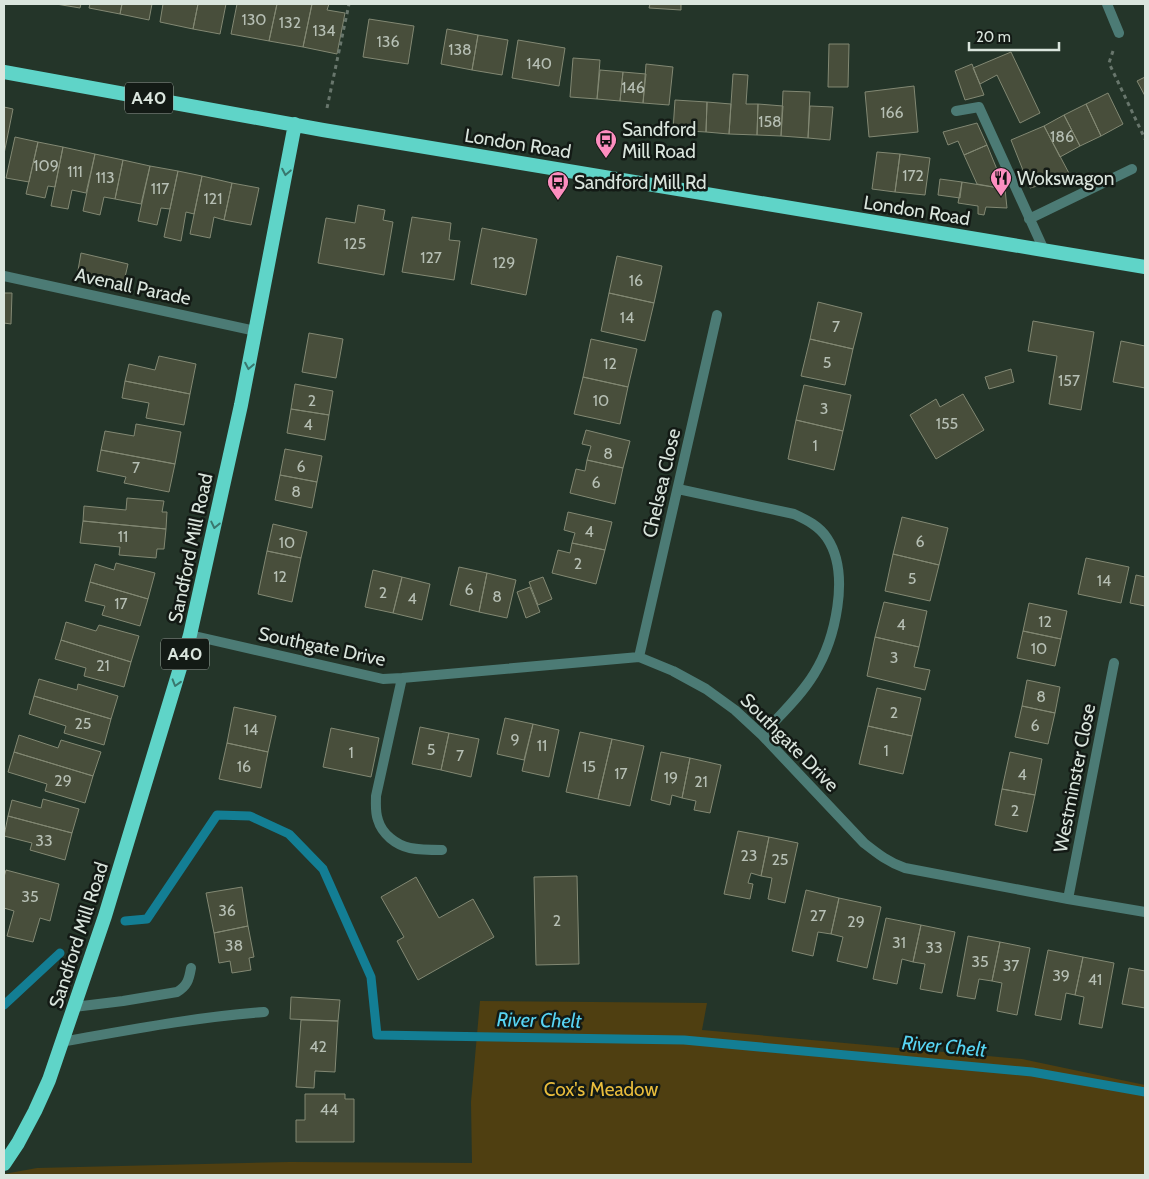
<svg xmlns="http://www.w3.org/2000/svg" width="1149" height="1179" font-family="Cabin,sans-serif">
<rect width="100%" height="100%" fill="#243529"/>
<path fill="#4f3f11" d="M480,1001L707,1003L702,1030L1022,1059L1145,1085V1175H4V1174L37,1168L290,1162L472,1163L471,1102Z"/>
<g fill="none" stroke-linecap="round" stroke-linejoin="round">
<path stroke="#137e94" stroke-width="9" d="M125,921L147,919L217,815L250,816L289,834L323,869L371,977L377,1035L684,1040L1032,1072L1145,1092
M4,1005L60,953"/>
</g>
<path fill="#484e3b" stroke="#828873" d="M56,4H81L80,8Z
M90,4H122L120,14L89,8Z
M122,4H152L149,20L120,14Z
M163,4H198L193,29L160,22Z
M198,4H226L220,34L193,29Z
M237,4H277L269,41L231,34Z
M277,4H312L303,47L269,41Z
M312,4H329L327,10L345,13L337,54L303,47Z
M650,4H681V10L649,8Z
M369,19L414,26L408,64L363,57Z
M447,29L478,35L472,70L441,64Z
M478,35L508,40L502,75L472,70Z
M518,40L565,48L559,86L512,78Z
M829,44H849L848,87H828Z
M1011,52L1040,113L1020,123L997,75L980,84L973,68Z
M573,58L600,60L597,99L570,97Z
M646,64L673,67L669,105L643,103Z
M972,64L984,95L965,100L955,71Z
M600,70L623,72L620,101L597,99Z
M623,72L646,74L643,103L620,101Z
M733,74L748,75L746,104H758L757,135L729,134Z
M1145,77V96L1137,81Z
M914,86L918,132L869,137L865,92Z
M783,91L810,92L808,138L781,136Z
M1108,93L1123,124L1101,136L1086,104Z
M675,100L707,102L706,132L673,130Z
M707,102L731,104L729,134L706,132Z
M758,104L783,106L781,136L757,135Z
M1086,104L1101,136L1080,146L1064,115Z
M810,106L833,107L830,140L808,138Z
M4,107L13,109L4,154Z
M1064,115L1080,146L1060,157L1044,126Z
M977,123L987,145L964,155L958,141L948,145L943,132Z
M1044,126L1071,177L1030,188L1011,140Z
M15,137L38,142L29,182L6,178Z
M38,142L63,147L55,187L48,186L45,198L26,194Z
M987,145L1005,189L977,184L964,155Z
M63,147L95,154L86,193L72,190L68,209L51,206Z
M877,152L900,154L895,192L872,189Z
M95,154L123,160L115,199L104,197L100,215L83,211Z
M900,154L930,158L925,195L895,192Z
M123,160L150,166L141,204L115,199Z
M150,166L178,171L170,209L161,208L157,225L138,221Z
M178,171L202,176L194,214L186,212L181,241L164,237Z
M202,176L232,183L224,220L214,217L210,238L190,234Z
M940,179L962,182L960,198L938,195Z
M962,182L1005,189L1007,208L986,207L984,215L978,214V206L958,203Z
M232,183L259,188L251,225L224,220Z
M358,205L385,210L383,220L393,222L384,275L318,263L326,218L355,223Z
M412,217L451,223L449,240L460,241L454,280L402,272Z
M482,228L537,239L526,295L471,284Z
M81,253L128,264L123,286L77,276Z
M617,256L662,266L654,303L609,293Z
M4,293H12L11,324L4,323Z
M609,293L654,303L645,341L601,331Z
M818,302L862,313L853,349L810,339Z
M1033,321L1094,332L1081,410L1049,404L1057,356L1028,351Z
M309,333L343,339L336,378L302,372Z
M591,339L637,349L628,387L583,377Z
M810,339L853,349L845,385L801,376Z
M1121,341L1145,346V388L1113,382Z
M159,356L196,364L190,394L125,381L129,364L155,370Z
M1011,369L1014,382L989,389L985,377Z
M583,377L628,387L620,424L574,414Z
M125,381L190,394L184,425L146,418L149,403L122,398Z
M295,384L333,391L329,415L291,409Z
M804,385L851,395L843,431L796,420Z
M963,394L984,430L936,459L910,415L936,399L940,407Z
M291,409L329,415L325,440L287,433Z
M796,420L843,431L834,470L788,459Z
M136,424L181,432L175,464L101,450L105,431L134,436Z
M586,430L630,441L623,468L587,460L591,446L582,444Z
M285,449L322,456L317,482L280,475Z
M101,450L175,464L169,492L124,483L126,477L97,471Z
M587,460L623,468L615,504L570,493L576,469L585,471Z
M280,475L317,482L312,508L275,500Z
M127,498L164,501L162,512H167L166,529L83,521L84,506L126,510Z
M568,512L612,522L605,550L572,543L575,533L564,530Z
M902,517L948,528L939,565L893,554Z
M83,521L166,529L164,549H157L156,558L119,555L120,547L80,543Z
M273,524L307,532L301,558L267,551Z
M572,543L605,550L596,584L552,573L558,550L570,553Z
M267,551L301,558L292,602L258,594Z
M893,554L939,565L930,601L885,591Z
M1086,558L1129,567L1121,603L1078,594Z
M116,563L155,573L148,599L90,582L95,564L114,570Z
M459,567L487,573L479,612L450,605Z
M373,570L402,577L393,613L365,607Z
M487,573L516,580L507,618L479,612Z
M1136,575L1145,577V606L1130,603Z
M402,577L430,584L422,620L393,613Z
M543,577L552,599L538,605L529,582Z
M90,582L148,599L140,626L102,615L105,606L85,601Z
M530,587L540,612L526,618L517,592Z
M884,602L927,611L919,647L875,637Z
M1029,603L1067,611L1061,639L1023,631Z
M66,622L96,631L99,625L139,636L131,662L61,640Z
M1023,631L1061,639L1055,666L1017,658Z
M875,637L919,647L914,667L930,670L925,690L867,676Z
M61,640L131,662L124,687L84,676L86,668L55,659Z
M39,679L77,690L78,684L118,696L111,719L34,696Z
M1027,680L1060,687L1055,713L1022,706Z
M877,688L921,698L912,736L868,726Z
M34,696L111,719L104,745L64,733L66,726L29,714Z
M1022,706L1055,713L1048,744L1015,737Z
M234,707L276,716L268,752L227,743Z
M505,718L533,724L524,760L497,754Z
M533,724L559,730L549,777L522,771Z
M868,726L912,736L903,774L859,764Z
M420,727L449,733L441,770L412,764Z
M331,728L379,738L371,777L323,767Z
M580,732L612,739L598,799L566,792Z
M449,733L479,739L471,777L441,770Z
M19,735L58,748L61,740L101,752L93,776L14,752Z
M612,739L644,746L630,806L598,799Z
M227,743L268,752L261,788L219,779Z
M14,752L93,776L85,803L45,791L47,784L8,772Z
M661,752L690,758L682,798L672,795L670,805L651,800Z
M1010,752L1042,759L1035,795L1002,789Z
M690,758L721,765L710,813L694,810L696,801L682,798Z
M1002,789L1035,795L1027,832L995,825Z
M43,799L79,809L72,833L8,816L12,800L41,808Z
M8,816L72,833L65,860L30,850L32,843L4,836Z
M738,831L769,837L761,876L751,873L748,883L753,884L750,899L724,894Z
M769,837L798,843L785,903L768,899L772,878L761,876Z
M6,870L59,884L50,921L40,918L33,942L7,936L14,911L4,908V877Z
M577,876L579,964L536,965L534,877Z
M416,877L439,918L473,899L494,937L418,980L397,941L404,937L381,897Z
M242,887L248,926L214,933L206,893Z
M806,890L839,898L831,934L818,932L813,956L792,951Z
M839,898L881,907L867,968L837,961L843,937L831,934Z
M886,918L921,925L913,962L902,959L897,984L873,979Z
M921,925L955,932L942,993L920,989L925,964L913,962Z
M248,926L254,957L249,958L251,970L232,973L230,961L219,963L214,933Z
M968,936L1000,942L992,981L979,979L975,999L957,996Z
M1000,942L1030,948L1017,1015L997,1011L1002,983L992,981Z
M1048,950L1083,957L1075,995L1066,993L1061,1020L1035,1015Z
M1083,957L1114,963L1102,1028L1079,1024L1084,997L1075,995Z
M1129,968L1145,971V1008L1122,1004Z
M291,997L340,1000L338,1021L290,1019Z
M301,1020L338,1021L335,1072L315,1071L314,1088L296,1087Z
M305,1094H345V1099H354V1142H296V1120H305Z"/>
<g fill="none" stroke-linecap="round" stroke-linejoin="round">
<path stroke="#68766c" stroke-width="3" stroke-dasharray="4 4" stroke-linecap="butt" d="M1113,51L1109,63L1145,139
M327,108L349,4"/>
<path stroke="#4c7b75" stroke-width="10" d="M956,111L979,107L1044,250
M1029,219L1132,169
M74,1007L123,1001L177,992C187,986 189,980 191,968
M61,1042C129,1030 196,1017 264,1012"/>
<path stroke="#4c7b75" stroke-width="10" d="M1107,4L1119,33
M4,276L256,331
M678,489L794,514C807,520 819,526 827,538C851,574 835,640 814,674C800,697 780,715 762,735
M190,635L383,679L402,678L639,657L673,671L706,689L735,710L762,735L864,843C878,854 888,862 905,868L1068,899L1145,912
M639,657L717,315
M402,678L376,796C376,804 375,812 378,820C382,834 396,845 410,848C420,850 432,850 442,850
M1068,899L1114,663"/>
<path stroke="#5fd4c8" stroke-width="14" d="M4,72L323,130L1145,267
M4,1164L18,1143L35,1111L49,1080L105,916L190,635L241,405L295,124"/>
</g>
<defs><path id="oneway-chevron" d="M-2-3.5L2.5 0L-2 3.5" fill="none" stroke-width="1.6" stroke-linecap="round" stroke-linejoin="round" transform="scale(1.25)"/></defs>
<g stroke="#39776e">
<use href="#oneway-chevron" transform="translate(286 172) rotate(101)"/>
<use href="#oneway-chevron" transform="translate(249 366) rotate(101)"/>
<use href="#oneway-chevron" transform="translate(215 525) rotate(102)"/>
<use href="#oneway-chevron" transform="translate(176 683) rotate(107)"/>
</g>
<defs>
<g id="bus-pin" transform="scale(1.125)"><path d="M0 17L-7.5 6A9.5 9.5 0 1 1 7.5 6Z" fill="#fd8ebf" stroke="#131a15"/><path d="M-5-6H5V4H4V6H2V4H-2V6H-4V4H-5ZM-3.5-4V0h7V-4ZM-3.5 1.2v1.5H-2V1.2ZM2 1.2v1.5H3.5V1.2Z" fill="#111"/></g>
<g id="restaurant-pin" transform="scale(1.125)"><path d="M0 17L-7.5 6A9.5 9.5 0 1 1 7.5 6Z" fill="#fd8ebf" stroke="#131a15"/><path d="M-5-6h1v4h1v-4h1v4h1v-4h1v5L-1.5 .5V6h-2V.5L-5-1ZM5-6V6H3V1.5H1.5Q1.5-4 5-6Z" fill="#111"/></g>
</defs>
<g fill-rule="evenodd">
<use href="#bus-pin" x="606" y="140"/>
<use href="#restaurant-pin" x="1001" y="178"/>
<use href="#bus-pin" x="558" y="182"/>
</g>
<g text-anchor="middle" stroke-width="5" stroke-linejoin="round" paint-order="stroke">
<g font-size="16" fill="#b6bfb4">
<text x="254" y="25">130</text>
<text x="290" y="28">132</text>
<text x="324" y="36">134</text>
<text x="388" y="47">136</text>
<text x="460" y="55">138</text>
<text x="539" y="69">140</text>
<text x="633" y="93">146</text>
<text x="892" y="118">166</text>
<text x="770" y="127">158</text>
<text x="1062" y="142">186</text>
<text x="46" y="171">109</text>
<text x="75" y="177">111</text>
<text x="913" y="181">172</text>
<text x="105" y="183">113</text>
<text x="160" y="194">117</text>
<text x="213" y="204">121</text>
<text x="355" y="249">125</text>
<text x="431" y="263">127</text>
<text x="504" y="268">129</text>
<text x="636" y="286">16</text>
<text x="627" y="323">14</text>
<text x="836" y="332">7</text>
<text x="827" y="368">5</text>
<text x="610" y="369">12</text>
<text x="1069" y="386">157</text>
<text x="312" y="406">2</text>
<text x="601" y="406">10</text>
<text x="824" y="414">3</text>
<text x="947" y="429">155</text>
<text x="308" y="430">4</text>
<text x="815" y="451">1</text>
<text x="608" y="459">8</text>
<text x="301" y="472">6</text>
<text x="136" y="473">7</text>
<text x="596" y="488">6</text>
<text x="296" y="497">8</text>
<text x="589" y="537">4</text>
<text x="123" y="542">11</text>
<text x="920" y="547">6</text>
<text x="287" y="548">10</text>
<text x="578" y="569">2</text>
<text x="280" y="582">12</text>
<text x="912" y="584">5</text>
<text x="1104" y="586">14</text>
<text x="469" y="595">6</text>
<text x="383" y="598">2</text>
<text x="497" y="602">8</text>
<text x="412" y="604">4</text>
<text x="121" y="609">17</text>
<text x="1045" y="627">12</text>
<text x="901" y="630">4</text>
<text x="1039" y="654">10</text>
<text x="894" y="663">3</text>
<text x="103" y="671">21</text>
<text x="1041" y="702">8</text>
<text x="894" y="718">2</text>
<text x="83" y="729">25</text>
<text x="1035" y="731">6</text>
<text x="251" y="735">14</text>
<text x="515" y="745">9</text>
<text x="542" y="751">11</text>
<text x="431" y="755">5</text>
<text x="886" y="756">1</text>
<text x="351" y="758">1</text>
<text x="460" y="761">7</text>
<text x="244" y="772">16</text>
<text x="589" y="772">15</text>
<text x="621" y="779">17</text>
<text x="1022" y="780">4</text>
<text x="671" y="783">19</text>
<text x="63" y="786">29</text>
<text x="701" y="787">21</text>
<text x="1015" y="816">2</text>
<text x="44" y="846">33</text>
<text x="749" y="861">23</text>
<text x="780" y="865">25</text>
<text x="30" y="902">35</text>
<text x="227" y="916">36</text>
<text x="818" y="921">27</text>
<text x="557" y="926">2</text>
<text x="856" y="927">29</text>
<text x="899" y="948">31</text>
<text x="234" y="951">38</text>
<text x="934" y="953">33</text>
<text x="980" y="967">35</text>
<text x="1011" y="971">37</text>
<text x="1061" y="981">39</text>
<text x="1095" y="985">41</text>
<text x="318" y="1052">42</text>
<text x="329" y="1115">44</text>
</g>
<g fill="#131a15" stroke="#9ea8a1" stroke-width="1">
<rect x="125" y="82.5" width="48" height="31" rx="4"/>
<rect x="161" y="638.5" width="48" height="31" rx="4"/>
</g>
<g font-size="18" font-weight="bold" fill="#dae5dd">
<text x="149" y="104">A40</text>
<text x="185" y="660">A40</text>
</g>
<g font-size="19" fill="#dae5dd" stroke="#131a15" text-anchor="start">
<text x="622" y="136">Sandford<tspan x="622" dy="22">Mill Road</tspan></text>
<text x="1017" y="185">Wokswagon</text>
<text x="574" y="189">Sandford Mill Rd</text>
</g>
<g font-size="19" fill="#dae5dd" stroke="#131a15">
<text transform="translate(518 143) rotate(9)" y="7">London Road</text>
<text transform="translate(917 210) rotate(9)" y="7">London Road</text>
<text transform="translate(133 286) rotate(12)" y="7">Avenall Parade</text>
<text transform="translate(661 483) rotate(-77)" y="7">Chelsea Close</text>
<text transform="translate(190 548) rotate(-78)" y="7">Sandford Mill Road</text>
<text transform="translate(322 646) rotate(12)" y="7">Southgate Drive</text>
<text transform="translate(790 742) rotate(45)" y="7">Southgate Drive</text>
<text transform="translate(1074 778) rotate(-79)" y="7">Westminster Close</text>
<text transform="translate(78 935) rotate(-72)" y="7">Sandford Mill Road</text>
</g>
<g font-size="19" fill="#e8bc3c" stroke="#131a15">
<text x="601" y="1096">Cox's Meadow</text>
</g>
<g font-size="20" font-style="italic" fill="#57d4f3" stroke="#131a15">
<text transform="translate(539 1020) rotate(1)" y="7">River Chelt</text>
<text transform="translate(944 1046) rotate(5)" y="7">River Chelt</text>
</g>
</g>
<rect width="1149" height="1179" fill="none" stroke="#dae5dd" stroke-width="10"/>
<path d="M969 42v8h90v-8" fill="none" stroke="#dae5dd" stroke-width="2.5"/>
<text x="976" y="42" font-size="15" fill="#dae5dd" stroke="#131a15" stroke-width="4" paint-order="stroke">20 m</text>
</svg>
